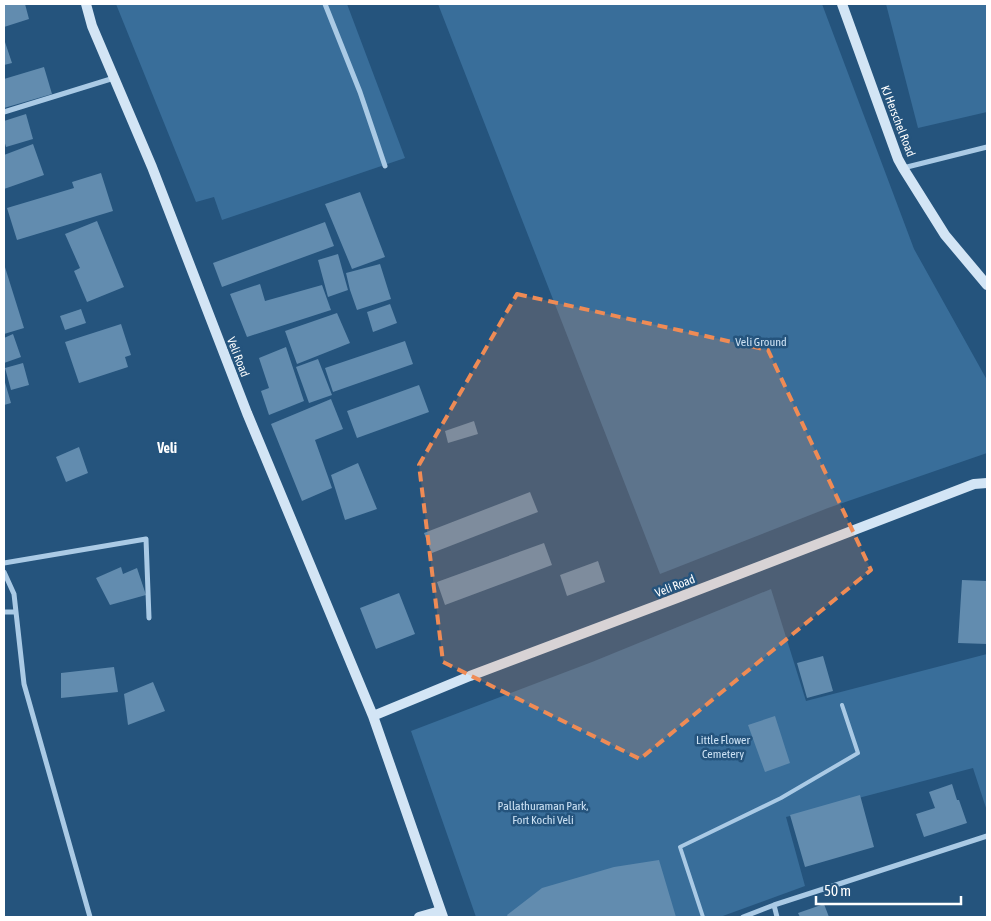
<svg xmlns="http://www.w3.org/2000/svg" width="991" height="921" font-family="'Asap Condensed',sans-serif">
<rect width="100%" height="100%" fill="#25547d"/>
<path fill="#396e9a" d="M116,4H347L405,158L222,220L214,197L196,202Z
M438,4H822L914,249L987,380V453L828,508L660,574Z
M886,4H987V112L918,128Z
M771,589L806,701L987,654V811L973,768L786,817L805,886L720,917H476L411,731L592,662Z"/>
<path fill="#628caf" d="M4,4H25L29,19L4,27Z
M4,42H5L12,63L4,65Z
M44,67L52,94L4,108V79Z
M26,114L33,139L6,147L4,140V121Z
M33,144L44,175L4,189V155Z
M101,173L113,211L17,240L7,208L74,188L72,182Z
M360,192L385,257L352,269L325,204Z
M97,221L124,287L87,302L74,271L80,268L65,234Z
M325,222L334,246L222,287L213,263Z
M338,254L348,290L328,297L318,260Z
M4,264L24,328L4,334Z
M380,264L391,299L357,310L350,290L346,273Z
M260,284L265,301L322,285L331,310L247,337L230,294Z
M390,304L397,323L373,332L367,312Z
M81,309L86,323L65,330L60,316Z
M337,313L350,343L297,364L285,331Z
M121,324L131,355L125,357L128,367L79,383L65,342Z
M13,334L21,357L4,363V338Z
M405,341L413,364L333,392L325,368Z
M286,347L304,401L269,415L261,391L269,388L259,358Z
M318,359L332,395L309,403L296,367Z
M23,363L29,385L11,390L5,368Z
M4,379L11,403L4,405Z
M419,385L429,412L357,438L347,411Z
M331,399L343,429L315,440L332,488L302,501L271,424Z
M474,421L478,434L448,443L445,431Z
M79,447L88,473L66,482L56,457Z
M358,463L377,509L345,520L331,475Z
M530,492L538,512L432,553L424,533Z
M544,543L552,565L445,605L437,582Z
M598,561L605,582L567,596L560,575Z
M121,567L123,574L137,568L146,595L110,605L96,578Z
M962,580L987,581V644L958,643Z
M399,593L415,634L376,649L360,608Z
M823,656L833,691L807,698L797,663Z
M114,667L118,692L61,698V673Z
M153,682L165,711L128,725L124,694Z
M775,716L790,763L765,772L748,725Z
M952,784L957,800H959L967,823L924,837L916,814L935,808L929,792Z
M860,795L874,847L805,867L790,815Z
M659,860L676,917H508L507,915L542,888L614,867Z
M824,904L829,917H800L798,913Z"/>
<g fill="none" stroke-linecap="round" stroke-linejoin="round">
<path stroke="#aacae5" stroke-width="4" d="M703,917L680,847L781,798L858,753L842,705"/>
<path stroke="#aacae5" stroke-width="5" d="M325,4L360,92L385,166
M4,112L114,78
M903,168L987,147
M4,563L146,539L149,618
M4,572L14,594L24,684L90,917
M4,612H16
M774,905L777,917
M743,917L774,905L987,836"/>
<path stroke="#d3e5f5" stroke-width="10" d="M86,4L92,26L152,167L247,413L373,716
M842,4L898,159L903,168L945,235L987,285
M419,917L440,911
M443,917L373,716L470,676L677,598L974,484L987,483"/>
</g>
<path fill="#ef8b55" fill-opacity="0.2" stroke="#ef8b55" stroke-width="4" stroke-dasharray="10 6" stroke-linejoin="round" d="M517,294L768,350L871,570L640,759L443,662L419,465Z"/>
<g text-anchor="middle" stroke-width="5" stroke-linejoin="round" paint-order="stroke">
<g font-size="12" fill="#fff" stroke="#25547d">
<text transform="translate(898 121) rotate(69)" y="4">KJ Herschel Road</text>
<text transform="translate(238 357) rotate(69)" y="4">Veli Road</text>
<text transform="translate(675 586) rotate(-21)" y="4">Veli Road</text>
</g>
<g font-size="12" fill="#cde2f4" stroke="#25547d">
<text x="761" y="346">Veli Ground</text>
<text x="723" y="744">Little Flower<tspan x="723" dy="14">Cemetery</tspan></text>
<text x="543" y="810">Pallathuraman Park,<tspan x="543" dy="14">Fort Kochi Veli</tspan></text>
</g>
<g font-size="14" font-weight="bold" fill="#fff" stroke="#25547d">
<text x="167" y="453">Veli</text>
</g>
</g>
<rect width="991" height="921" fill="none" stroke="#ffffff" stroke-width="10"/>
<path d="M816 896v8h145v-8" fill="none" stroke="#ffffff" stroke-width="2.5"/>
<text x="824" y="896" font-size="15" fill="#ffffff" stroke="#25547d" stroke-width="4" paint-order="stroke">50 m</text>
</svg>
